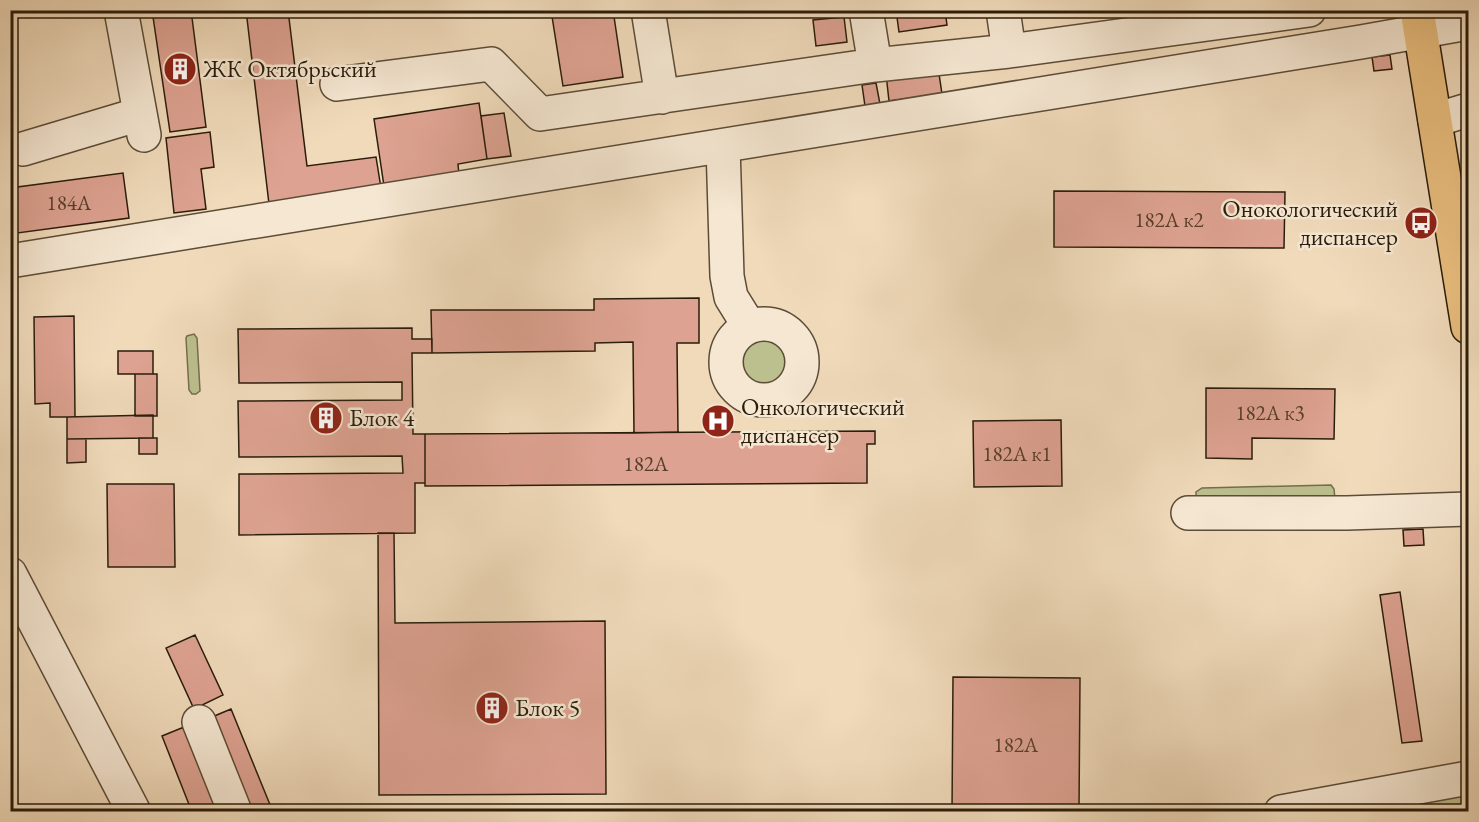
<svg xmlns="http://www.w3.org/2000/svg" width="1479" height="822" font-family="'EB Garamond',serif">
<rect width="100%" height="100%" fill="#f0daba"/>
<filter id="stains"><feTurbulence type="fractalNoise" baseFrequency=".00333" numOctaves="4"/><feColorMatrix values="0 0 0 0 .2 0 0 0 0 .09 0 0 0 0 .02 0 0 0 .5 -.17"/></filter>
<radialGradient id="worn" r=".72"><stop offset=".6" stop-color="#630" stop-opacity="0"/><stop offset="1" stop-color="#630" stop-opacity=".3"/></radialGradient>
<path fill="#bcbf8e" stroke="#736e4c" stroke-width="1.5" d="M194,334L197,338L200,391L196,394H192L189,390L186,338L187,336Z
M738 361a27 27 0 1 1 54 0a27 27 0 1 1-54 0Z
M1331,485L1334,489L1335,499L1196,501V492L1202,488Z
M1468,794V811H1365Z"/>
<path fill="#dda291" stroke="#2a1d0b" stroke-width="1.5" d="M152,10H191L206,127L170,132Z
M246,10H288L307,166L376,157L381,188L269,204Z
M551,10H613L623,77L563,86Z
M896,10H945L947,25L899,32Z
M1025,10H1048L1025,14Z
M844,17L847,42L816,46L813,20Z
M1390,55L1392,69L1374,71L1372,57Z
M938,67L942,94L889,101L886,74Z
M876,83L880,104L865,106L862,85Z
M479,103L487,159L458,164L459,175L384,186L374,119Z
M504,113L511,156L487,159L481,116Z
M210,132L214,167L201,169L206,209L174,213L166,138Z
M123,173L129,218L10,234V188Z
M1054,191L1285,192L1284,248L1054,247Z
M699,298V343H677L678,432L634,433L633,342L595,343V351L432,353L431,310H594V299Z
M74,316L75,417H50V403L35,404L34,317Z
M412,328V339H432V353H412L413,434H425V483H415V533L239,535V474L403,473L402,456L239,457L238,401L402,400V382L239,383L238,329Z
M118,351H153V374H118Z
M135,374H157V416H135Z
M1206,388L1335,389L1334,439L1252,438V459L1206,458Z
M153,415V438L67,439V417Z
M1061,420L1062,486L974,487L973,421Z
M875,431V444H867V483L425,486V434Z
M139,438H157V454H139Z
M67,439H86V462L67,463Z
M107,484H174L175,567H108Z
M1423,529L1424,545L1404,546L1403,530Z
M378,533H394L395,623L605,621L606,794L379,795Z
M1400,592L1422,741L1402,743L1380,595Z
M195,635L223,695L194,709L166,648Z
M953,677L1080,678L1079,812H952Z
M231,709L273,812H251L212,717Z
M184,727L218,812H192L162,736Z"/>
<g fill="none" stroke-linecap="round" stroke-linejoin="round">
<g stroke="#5c4c37" stroke-width="36">
<path id="minor" d="M121,10L144,135
M648,10L662,97
M866,10L875,65
M1003,10L1009,51
M337,84L491,64L540,114L875,65L1009,51L1309,10
M1435,120L1468,110
M723,146L727,276L731,297L749,326
M23,149L140,114
M10,261L1361,42L1468,23
M726 362a38 38 0 1 1 76 0a38 38 0 1 1-76 0Z
M1188,513H1347L1468,509
M10,574L134,812
M199,722L235,812
M1281,812L1468,778"/>
</g>
<g stroke="#2a1d0b" stroke-width="36">
<path id="major" d="M1417,10L1468,327"/>
</g>
<use href="#minor" stroke="#f5e7d2" stroke-width="33"/>
<use href="#major" stroke="#e8bd7d" stroke-width="33"/>
</g>
<defs>
<g id="building-disc" transform="scale(1.725)"><circle r="9.5" fill="#8f2418" stroke="#f5e7d2"/><path d="M-4-6H4V6H1V3H-1V6H-4ZM-2.5-4.3h1.7v1.8h-1.7ZM.8-4.3h1.7v1.8H.8ZM-2.5-1h1.7V.8h-1.7ZM.8-1h1.7V.8H.8Z" fill="#fff"/></g>
<g id="bus-disc" transform="scale(1.725)"><circle r="9.5" fill="#8f2418" stroke="#f5e7d2"/><path d="M-5-6H5V4H4V6H2V4H-2V6H-4V4H-5ZM-3.5-4V0h7V-4ZM-3.5 1.2v1.5H-2V1.2ZM2 1.2v1.5H3.5V1.2Z" fill="#fff"/></g>
<g id="hospital-disc" transform="scale(1.725)"><circle r="9.5" fill="#8f2418" stroke="#f5e7d2"/><path d="M-5-5h3v3.5h4V-5h3V5h-3V1.5h-4V5h-3Z" fill="#fff"/></g>
</defs>
<g fill-rule="evenodd">
<use href="#building-disc" x="180" y="69"/>
<use href="#bus-disc" x="1421" y="223"/>
<use href="#building-disc" x="326" y="418"/>
<use href="#hospital-disc" x="718" y="421"/>
<use href="#building-disc" x="492" y="708"/>
</g>
<g text-anchor="middle" stroke-width="5" stroke-linejoin="round" paint-order="stroke">
<g font-size="21" fill="#573e2c">
<text x="69" y="210">184А</text>
<text x="1169" y="227">182А к2</text>
<text x="1270" y="420">182А к3</text>
<text x="1017" y="461">182А к1</text>
<text x="646" y="471">182А</text>
<text x="1016" y="752">182А</text>
</g>
<g font-size="24" fill="#2a1d0b" stroke="#f5e7d2" text-anchor="start">
<text x="203" y="77">ЖК Октябрьский</text>
<text x="1398" y="217" text-anchor="end">Онокологический<tspan x="1398" dy="28">диспансер</tspan></text>
<text x="741" y="415">Онкологический<tspan x="741" dy="28">диспансер</tspan></text>
<text x="349" y="426">Блок 4</text>
<text x="515" y="716">Блок 5</text>
</g>
</g>
<rect width="1479" height="822" fill="none" stroke="#f0daba" stroke-width="36"/>
<rect x="12" y="12" width="1455" height="798" fill="none" stroke="#2a1d0b" stroke-width="3"/>
<rect x="18" y="18" width="1443" height="786" fill="none" stroke="#2a1d0b" stroke-width="1.5"/>
<rect width="100%" height="100%" filter="url(#stains)"/>
<rect width="100%" height="100%" fill="url(#worn)"/>
</svg>
